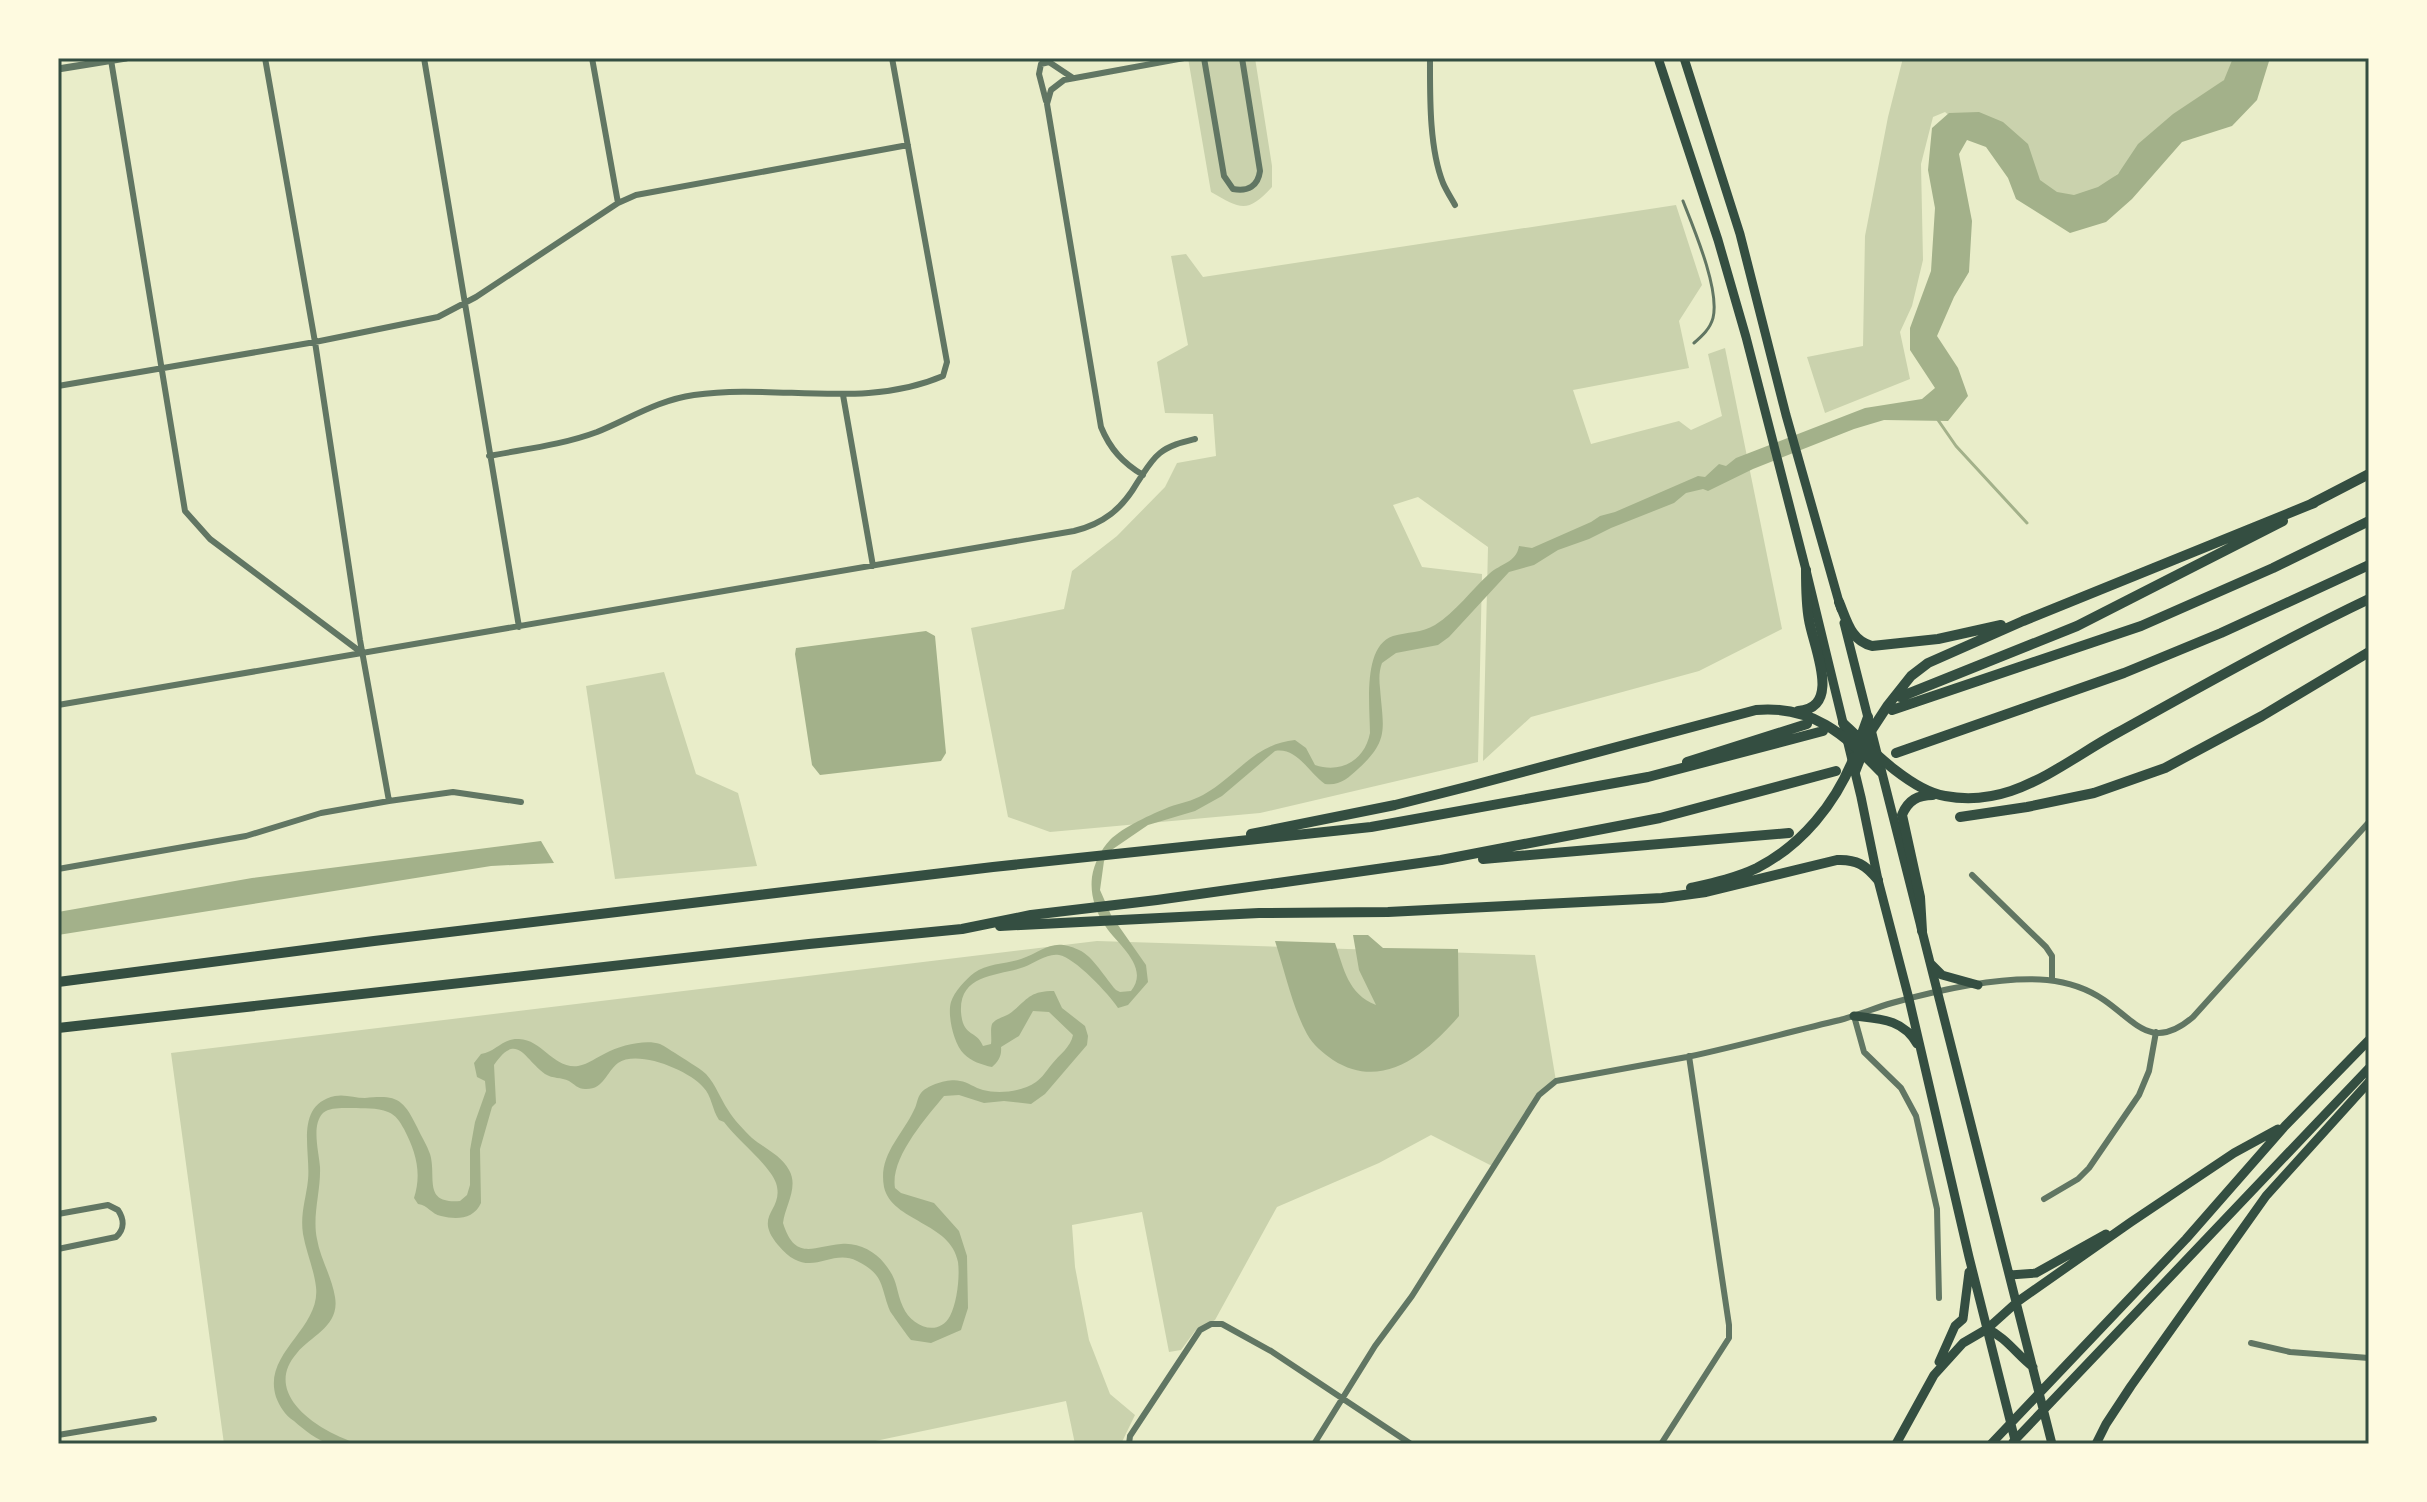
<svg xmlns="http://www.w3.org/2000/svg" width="2427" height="1502" font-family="'Playfair Display',serif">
<rect width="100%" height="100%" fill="#e9edc9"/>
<path fill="#cad2ad" d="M1188,58H1255L1272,166V187C1247,214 1241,209 1211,192Z
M1903,58H2249L2072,214L2014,160L1964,128L1945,112L1933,117L1921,164L1923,260L1912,306L1900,332L1910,379L1825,413L1807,357L1863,346L1865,236L1888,117Z
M1676,205L1702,285L1679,321L1689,368L1573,390L1591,444L1679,421L1691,430L1722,416L1708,354L1725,348L1782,629L1699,671L1531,717L1483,761L1488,547L1418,497L1393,505L1422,567L1482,574L1478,762L1260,813L1050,832L1008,817L971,628L1064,609L1072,571L1117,536L1165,487L1177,463L1216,456L1213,414L1165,413L1157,362L1188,345L1171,256L1186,254L1203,277Z
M664,672L696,774L738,793L757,866L615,879L586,686Z
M1097,941L1535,955L1556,1081L1539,1095L1494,1167L1431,1135L1379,1163L1277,1207L1215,1320L1195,1331L1181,1350L1169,1352L1142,1212L1072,1225L1075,1267L1089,1340L1110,1394L1135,1415L1121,1444H1075L1066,1401L861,1444H224L171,1053Z"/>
<path fill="#a3b18a" d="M2233,58H2270L2257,100L2232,126L2182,142L2132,199L2106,222L2070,233L2016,199L2008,178L1986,147L1967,140L1959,154L1972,221L1969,272L1954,297L1937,336L1958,368L1968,396L1948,421L1884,420L1854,429L1753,469L1708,491L1703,489L1686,493L1674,503L1611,528L1589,539L1558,550L1534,565L1509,572L1449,637L1438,645L1396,653L1382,663C1379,671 1379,679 1380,688C1383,728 1390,740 1358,769C1348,778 1340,786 1325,784C1309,773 1297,747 1275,751L1222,796L1195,811L1148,825L1110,851L1104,861L1100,890L1111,915L1146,965L1148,982L1128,1005L1118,1008C1109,994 1074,957 1059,955C1047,953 1035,963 1024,967C999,976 959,973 961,1012C963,1038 976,1029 983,1046L991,1044C992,1038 990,1030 992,1024C995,1019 1004,1017 1009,1014C1028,1000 1028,991 1054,991L1062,1008L1085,1026L1088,1036L1087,1045L1045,1094L1031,1104L1004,1101L984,1103L959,1095L944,1096C926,1118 890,1158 895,1188L901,1193L934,1203L959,1231L967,1256L968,1308L961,1330L931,1343L911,1340C909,1338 891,1313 890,1311C880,1286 885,1275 857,1261C829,1247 809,1283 778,1245C752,1214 785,1211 776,1183C770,1165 736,1139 724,1122L719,1120C712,1110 712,1096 703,1087C689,1070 637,1049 618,1063C606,1072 604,1090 585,1089C578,1089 574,1084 569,1081C561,1077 553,1079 545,1074C524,1059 517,1031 494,1065L496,1103L492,1107L480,1149L481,1203C474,1219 457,1220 441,1216C431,1214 428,1205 418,1204L414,1198C422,1173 416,1152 404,1129C400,1122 396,1115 388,1112C377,1107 363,1109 352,1108C343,1108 330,1107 323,1113C311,1125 319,1152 320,1167C321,1191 312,1216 317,1239C320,1258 332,1277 335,1297C340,1326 312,1335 297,1353C259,1396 325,1435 360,1444C351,1444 339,1446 330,1444C318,1441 303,1429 294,1421C285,1415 280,1407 276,1397C262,1353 321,1329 316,1287C314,1269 306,1252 303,1234C300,1214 306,1199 308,1180C311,1151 294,1105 335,1096C345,1094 355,1098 365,1098C396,1095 403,1098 417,1127C421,1136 427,1145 430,1154C437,1177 422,1204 460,1201L467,1195L470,1185V1150L475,1122L486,1091L485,1081L477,1077L474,1063L481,1054C496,1052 502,1038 519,1039C543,1040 553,1069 578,1066C589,1064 597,1057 606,1053C619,1046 645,1039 660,1044C665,1046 671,1051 675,1053C685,1060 697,1066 706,1074C716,1085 720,1098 728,1110C734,1120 744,1130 752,1138C764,1148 782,1156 789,1170C799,1187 785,1206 783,1223C795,1262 814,1246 841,1244C857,1242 875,1251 884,1263C899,1281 895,1289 903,1307C911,1326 938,1338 950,1316C957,1303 960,1277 958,1262C951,1222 892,1222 884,1187C878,1155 902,1136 914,1110C917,1105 917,1098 921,1093C927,1085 950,1078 960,1081C968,1082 975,1088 983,1090C998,1094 1022,1092 1036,1082C1042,1078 1047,1070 1052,1064C1059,1055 1071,1047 1073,1035L1049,1012L1033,1011L1019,1036L1001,1047C1002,1056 998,1062 992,1067C982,1065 971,1061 964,1054C954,1045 947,1015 951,1002C954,992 966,979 974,973C987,963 1006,964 1021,959C1044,951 1052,937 1079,950C1093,956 1105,978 1116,990L1120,992L1131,991C1151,966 1115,943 1104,924C1095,910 1090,894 1092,877C1094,864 1101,849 1110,840C1123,827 1152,814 1169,807C1181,803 1192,801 1203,795C1237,776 1254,744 1295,740L1306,748L1315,765C1341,774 1365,760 1370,733C1370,707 1362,646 1393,636C1407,632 1422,633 1435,625C1456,612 1471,590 1489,574C1501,563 1516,563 1519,546L1532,548L1591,522L1600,516L1615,512L1698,476L1705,477L1719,464L1726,466L1736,458L1865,408L1922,399L1935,388L1910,350V328L1931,271L1935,208L1928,170L1932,128L1949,113L1979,112L2003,122L2028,144L2040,180L2057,192L2074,195L2098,187L2118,174L2138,144L2173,114L2224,80Z
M926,631L935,636L946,753L941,761L820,775L812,765L795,654L796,648Z
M541,841L554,863L491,866L58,935V912L252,878Z
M1353,935H1368L1383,948L1458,949L1459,1016C1427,1053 1383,1092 1333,1060C1323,1053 1313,1045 1307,1034C1292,1006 1285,972 1275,941L1335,943C1344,969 1348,994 1376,1005L1359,970Z"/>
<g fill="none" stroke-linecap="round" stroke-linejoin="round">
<path stroke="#a3b18a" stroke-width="3" d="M1938,420L1956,446L2027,523"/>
<path stroke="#617663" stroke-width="3" d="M1683,201C1694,229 1720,290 1713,318C1710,329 1702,336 1694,343"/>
<path stroke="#617663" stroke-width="6" d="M265,58L315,342L360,640L389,801
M424,58L519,627
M592,58L618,203
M1204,58L1224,176L1233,189C1248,192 1258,186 1260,171L1242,58
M1430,58C1430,95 1429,148 1443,183C1446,190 1451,198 1455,205
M111,60L185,511L210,539L362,653
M1046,101L1039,74L1041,64L1049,62L1073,78
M58,386L315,342L438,317L476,297L618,203L636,195L908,145
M843,395L873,566
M489,456C525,449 562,445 597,432C629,419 658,400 694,395C776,383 864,410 943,376L947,362L892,58
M1143,475C1123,463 1110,449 1101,427L1047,104L1051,90L1064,80L1184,58
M58,705L1074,531C1103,524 1122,509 1137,483C1144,473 1150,461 1160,453C1170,445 1183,442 1195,439
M58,869L246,836L321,813L389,801L453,792L521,802
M1972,875L2046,947L2052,956V980
M1854,1016L1864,1052L1901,1088L1916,1116L1937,1209L1939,1298
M2044,1199L2078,1179L2089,1168L2139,1095L2149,1071L2156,1032
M58,1214L108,1205L118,1210C124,1219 125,1229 116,1237L58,1249
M2251,1343L2290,1352L2369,1358
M58,1435L154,1419
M1129,1444L1130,1436L1200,1330L1211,1324H1222L1271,1351L1411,1444
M1314,1444L1375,1346L1412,1296L1539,1095L1556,1081C1600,1073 1644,1065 1687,1057C1738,1046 1789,1032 1840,1020C1858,1015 1875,1008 1892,1003C1939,990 1999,976 2047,980C2067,982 2088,989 2104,1000C2136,1022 2152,1052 2193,1017L2369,822
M1661,1444L1729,1338V1325L1689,1056"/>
<path stroke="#617663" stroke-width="7" d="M58,69L126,58"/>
<path stroke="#344e41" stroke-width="9" d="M1658,58L1718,240L1746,337L1806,570L1861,797L1878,880L1909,999L1969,1257L2016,1444
M1684,58L1740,234L1786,415L1841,609
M1844,623L2052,1444
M1931,964L1942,975L1978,985
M1854,1016C1880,1019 1903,1019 1917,1044
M2010,1275L2036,1273L2106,1234
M1987,1329C2006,1337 2017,1355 2033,1367
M1939,1362L1955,1326L1963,1319L1969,1272
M2013,1442L2369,1068
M1896,1444L1934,1375L1963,1343L1987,1329L2017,1302L2131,1222L2234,1153L2278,1129
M1991,1444L2186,1239L2285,1126L2369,1040
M2096,1444L2106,1424L2131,1386L2266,1196L2369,1082"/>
<path stroke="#344e41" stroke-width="10" d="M2311,504L2369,474
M1839,602C1847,621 1851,641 1872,646L1938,639L2001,625
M1900,697L2077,626L2283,521
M1892,710L2141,626L2273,568L2369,521
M1798,711C1843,708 1813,646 1809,620C1806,604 1806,587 1806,570
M1843,723C1867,746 1911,791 1945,796C1966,800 1990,798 2011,791C2049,778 2082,752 2117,733C2200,687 2283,640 2369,599
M1859,742L1868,717
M1896,753L2124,673L2221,633L2369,565
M1687,762L1807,724
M1855,772L1871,731L1888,705L1911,676L1928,663L2023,621L2314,503
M1960,817L2027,807L2094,793L2165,768L2262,716L2369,652
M1251,834L1395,805L1470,786L1756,710C1812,705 1844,734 1881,772
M1483,859L1789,833
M1691,888C1713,883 1736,878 1757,868C1802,845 1836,803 1854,757
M1000,926L1259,913L1388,912L1662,898L1706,892L1837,860C1856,859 1866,865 1878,880
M1922,931L1920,897L1902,815C1908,800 1918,795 1933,795
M58,982L374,941L993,867L1371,827L1648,777L1823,731
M58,1028L809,944L962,929L1031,915L1157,900L1441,860L1660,818L1836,771"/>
</g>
<rect width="2427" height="1502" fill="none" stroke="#fefae0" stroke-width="120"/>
<rect x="60" y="60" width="2307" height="1382" fill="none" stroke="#344e41" stroke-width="3"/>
</svg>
